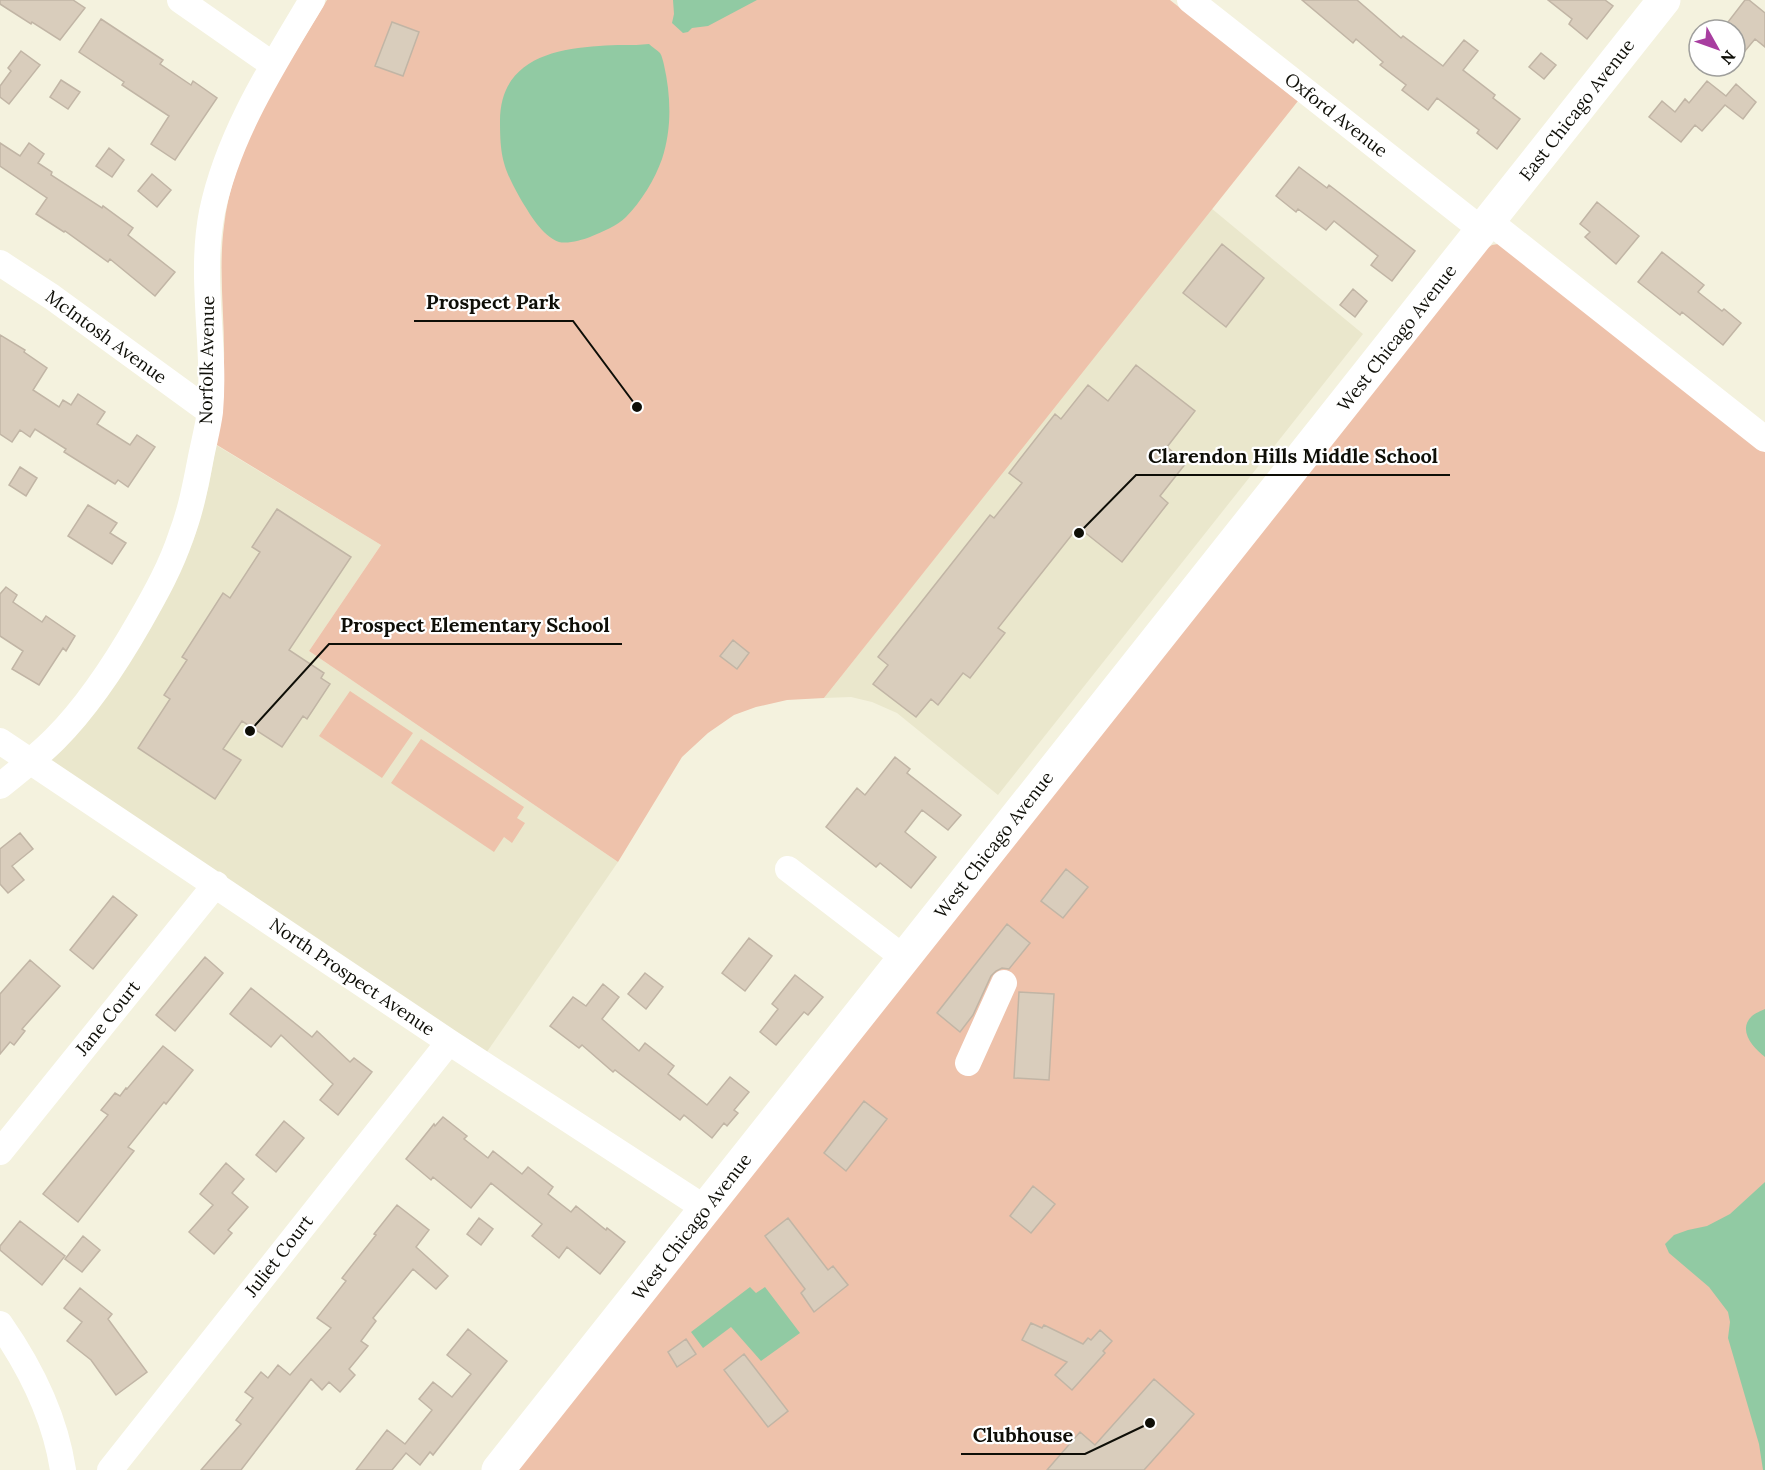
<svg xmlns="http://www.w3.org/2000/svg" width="1765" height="1470" font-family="Lora,serif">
<rect width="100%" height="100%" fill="#f4f2de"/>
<path fill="#eae7cc" d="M1211,208L1363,334L998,795L897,713L872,702L851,697L824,698Z
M216,445L381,545L309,651L618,862L482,1059L49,760L163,605L193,542L209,485Z"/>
<path fill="#eec2ab" d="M327,0H1170L1298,101L824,698L787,700L756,707L734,715L708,733L682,757L618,862L309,651L381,545L217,445C219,418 223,390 224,363C225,317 218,272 224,226C233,145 286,69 327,0Z
M1498,244L1503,246L1765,452V1470H513L1486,249L1492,245Z
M350,691L413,733L382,778L319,736Z
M421,739L524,807L517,818L525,823L512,843L504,837L494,852L391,783Z"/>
<path fill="#91caa3" d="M673,0H757L708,26L692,28L688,32L683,33L672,23L674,14Z
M649,44C652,47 657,50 660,53C662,56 663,61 664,65C671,96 672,129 662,159C655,179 641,202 626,217C617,226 602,232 590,237C582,240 568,244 559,242C542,236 529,213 520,198C503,168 500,156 500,121C500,62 550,49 599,46C616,44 632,46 649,44Z
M1765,1009V1057C1753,1048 1737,1030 1752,1016C1755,1013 1761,1011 1765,1009Z
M1765,1182V1470H1763L1759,1444L1728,1338L1730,1322L1728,1312L1709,1287L1669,1253L1665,1244L1674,1235L1688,1230L1707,1226L1730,1214Z
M750,1287L756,1293L765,1287L800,1333L761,1361L731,1327L703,1348L691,1332Z"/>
<path fill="#d9cdbc" stroke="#c1b5a5" stroke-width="1.5" d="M0,0H73L85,8L60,40L32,22L31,24L0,4Z
M1302,0H1357L1401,38L1403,36L1443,66L1464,40L1478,51L1463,70L1495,95L1493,98L1520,119L1497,149L1477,133L1479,130L1437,98L1428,110L1402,90L1406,85L1380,65L1383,62L1356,39L1353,43Z
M1548,0H1605L1613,6L1587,39L1569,24L1572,19Z
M1745,0H1749L1765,13V47L1755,39L1735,63V27L1728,22Z
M101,19L163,60L160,64L191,85L193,81L217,98L175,160L151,144L169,116L122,85L124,82L79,52Z
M392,22L419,32L403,76L375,66Z
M21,51L40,65L9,104L0,97V86L11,71L8,68Z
M1541,53L1556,65L1544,79L1529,67Z
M61,80L80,92L68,109L50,97Z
M1707,81L1726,96L1736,84L1756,102L1743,119L1725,105L1702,131L1695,125L1681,142L1649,117L1662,101L1675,112L1685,99L1689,103Z
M0,143L20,156L29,143L44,154L38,163L52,172L51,175L102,208L103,206L133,228L128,235L175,272L155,296L110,259L108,262L65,231L64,232L36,214L47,198L0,166Z
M109,148L124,160L112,177L96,166Z
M1299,167L1327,188L1329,185L1415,251L1392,281L1371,265L1378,256L1334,221L1326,230L1298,209L1296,212L1276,196Z
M152,174L171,190L157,207L138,191Z
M1597,202L1639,236L1616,264L1585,237L1590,232L1580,224Z
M1222,244L1264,278L1226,327L1183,293Z
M1662,252L1704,285L1698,292L1722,311L1724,309L1741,323L1723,345L1682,312L1680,315L1638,282Z
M1353,289L1367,301L1355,317L1340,305Z
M0,335L25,350L24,352L47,368L33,390L59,407L63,400L71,405L78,394L105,412L97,424L130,445L137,435L155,447L128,487L118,480L115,484L64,452L66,449L35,429L30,437L20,430L12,442L0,434Z
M1136,365L1195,411L1167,447L1186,463L1160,496L1168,503L1122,562L1078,527L998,628L1005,633L970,678L963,673L938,705L931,699L916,717L873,684L888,665L878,657L990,515L994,518L1022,483L1009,473L1055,414L1061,419L1088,385L1108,401Z
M20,467L37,478L26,496L9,485Z
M88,505L117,523L110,533L126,543L112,564L68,536Z
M277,509L351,557L289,650L324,673L321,678L330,684L307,719L303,716L282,747L242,721L223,749L241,760L215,799L138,748L170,699L164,695L187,660L182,657L223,593L230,598L260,552L252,547Z
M6,587L17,595L13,602L42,622L46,616L75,636L66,651L63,648L39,685L12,669L23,651L0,636V594Z
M733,640L749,653L737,669L720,656Z
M895,757L910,769L907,773L961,815L948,830L922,810L905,832L936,857L911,888L880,863L876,867L826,827L857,788L865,795Z
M20,833L33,849L12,866L24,880L8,893L0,884V849Z
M1066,869L1088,887L1063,918L1041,901Z
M113,896L137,915L93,969L70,950Z
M1007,924L1030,943L1009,969L1002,968L996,971L991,976L973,1015L960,1032L937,1013Z
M749,938L772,956L745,991L722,973Z
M205,957L223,973L175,1031L156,1015Z
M30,960L60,986L22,1029L25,1031L14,1045L10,1042L0,1054V994Z
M645,973L663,987L646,1009L628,994Z
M795,975L823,997L808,1015L804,1012L776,1045L760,1032L778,1009L772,1004Z
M603,984L619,997L602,1019L639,1051L645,1043L674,1066L668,1074L707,1105L730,1077L749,1092L734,1110L738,1113L727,1126L724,1123L712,1138L684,1115L680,1120L615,1070L613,1072L582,1045L579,1048L550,1026L573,997L586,1006Z
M251,988L312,1037L317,1031L350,1062L354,1058L372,1072L338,1115L320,1100L333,1084L281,1035L271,1047L230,1014Z
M1019,992L1054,994L1049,1080L1014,1078Z
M163,1046L193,1070L166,1104L164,1102L128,1147L134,1151L78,1222L43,1194L108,1115L101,1110L115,1093L120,1096L126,1088L127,1089Z
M864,1101L887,1119L846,1171L824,1153Z
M443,1117L467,1136L464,1139L488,1158L493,1151L522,1174L528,1167L553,1187L548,1194L571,1212L576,1206L606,1230L607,1228L625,1242L600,1274L567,1247L559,1258L532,1236L542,1224L491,1183L471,1208L433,1177L431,1180L406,1159L434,1124L435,1126Z
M284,1121L304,1138L276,1172L256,1155Z
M226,1163L244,1179L232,1193L248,1207L228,1230L232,1233L214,1254L189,1232L213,1205L200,1194Z
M1033,1186L1055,1204L1031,1233L1010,1216Z
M397,1205L429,1230L416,1247L448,1276L436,1289L413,1269L373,1318L376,1321L361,1341L368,1346L349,1369L355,1375L340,1392L329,1382L322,1390L311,1379L241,1470H201L241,1424L236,1420L253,1398L245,1392L261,1372L268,1378L278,1365L290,1375L331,1328L317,1318L346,1281L342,1278L376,1235L374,1234Z
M479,1218L493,1229L481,1245L467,1234Z
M788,1218L828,1270L833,1266L848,1285L814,1312L801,1293L805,1289L765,1236Z
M20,1221L65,1256L42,1285L0,1250V1246Z
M83,1236L100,1250L82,1272L65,1259Z
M80,1288L112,1314L108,1319L147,1372L116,1395L91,1360L67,1341L82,1322L64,1308Z
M1031,1323L1042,1328L1044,1325L1083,1344L1088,1338L1091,1340L1100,1330L1112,1341L1103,1351L1105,1353L1072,1390L1055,1375L1067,1362L1022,1340Z
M468,1329L507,1361L433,1455L430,1452L420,1465L406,1453L392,1470H356L387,1430L405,1444L432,1410L419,1399L433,1382L452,1397L471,1374L447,1355Z
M686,1339L696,1354L677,1367L668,1352Z
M744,1354L788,1411L768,1427L724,1370Z
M1154,1379L1194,1414L1144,1470H1047L1080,1432L1095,1445Z"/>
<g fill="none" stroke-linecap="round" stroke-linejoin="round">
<path stroke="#fff" stroke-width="26" d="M180,0L273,65
M1190,0L1482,230
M1489,221L1765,439
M0,263L52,297L210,412
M0,741L449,1042L706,1209
M0,786C19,771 38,756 55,739C89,705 116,663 140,621C156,593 171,566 181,536C191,510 196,483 201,457C204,442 208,427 210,412C216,346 199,278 212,212C228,135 272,67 312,0
M788,869L904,958
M968,1063L1004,983
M0,1152L216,884
M0,1324C30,1367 55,1417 63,1470
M110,1470L449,1042"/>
<path stroke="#fff" stroke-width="33" d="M498,1470L1664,0"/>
</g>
<g text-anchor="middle" stroke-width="4.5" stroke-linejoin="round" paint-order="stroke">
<g font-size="18" fill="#0e0e07" stroke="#fff">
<text transform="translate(1577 110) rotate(-52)" y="6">East Chicago Avenue</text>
<text transform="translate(1336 115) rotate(38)" y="6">Oxford Avenue</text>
<text transform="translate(106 337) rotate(36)" y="6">McIntosh Avenue</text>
<text transform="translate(1397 338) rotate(-52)" y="6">West Chicago Avenue</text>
<text transform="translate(207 360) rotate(-89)" y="6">Norfolk Avenue</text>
<text transform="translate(994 845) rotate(-52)" y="6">West Chicago Avenue</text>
<text transform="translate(352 977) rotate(34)" y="6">North Prospect Avenue</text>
<text transform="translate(108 1018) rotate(-51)" y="6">Jane Court</text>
<text transform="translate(692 1227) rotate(-52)" y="6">West Chicago Avenue</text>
<text transform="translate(279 1256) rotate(-52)" y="6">Juliet Court</text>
</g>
</g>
<path fill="none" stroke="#0e0e07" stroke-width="2" d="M637 407L573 321H414M1079 533L1136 475H1450M250 731L329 644H622M1150 1423L1085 1454H961"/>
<g fill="#0e0e07" stroke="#fff" stroke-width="2">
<circle cx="637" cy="407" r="6"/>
<circle cx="1079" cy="533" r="6"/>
<circle cx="250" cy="731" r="6"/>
<circle cx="1150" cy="1423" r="6"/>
</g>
<g font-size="20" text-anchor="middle" font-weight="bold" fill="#0e0e07" stroke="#fff" stroke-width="4.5" stroke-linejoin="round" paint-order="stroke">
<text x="493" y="309">Prospect Park</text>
<text x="1293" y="463">Clarendon Hills Middle School</text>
<text x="475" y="632">Prospect Elementary School</text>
<text x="1023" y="1442">Clubhouse</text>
</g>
<g transform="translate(1717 48) rotate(130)"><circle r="28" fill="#ffffff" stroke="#9f9f9c" stroke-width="1.5"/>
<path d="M0-4.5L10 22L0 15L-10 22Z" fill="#a83ea0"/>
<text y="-9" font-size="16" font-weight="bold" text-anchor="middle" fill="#0e0e07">N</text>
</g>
</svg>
